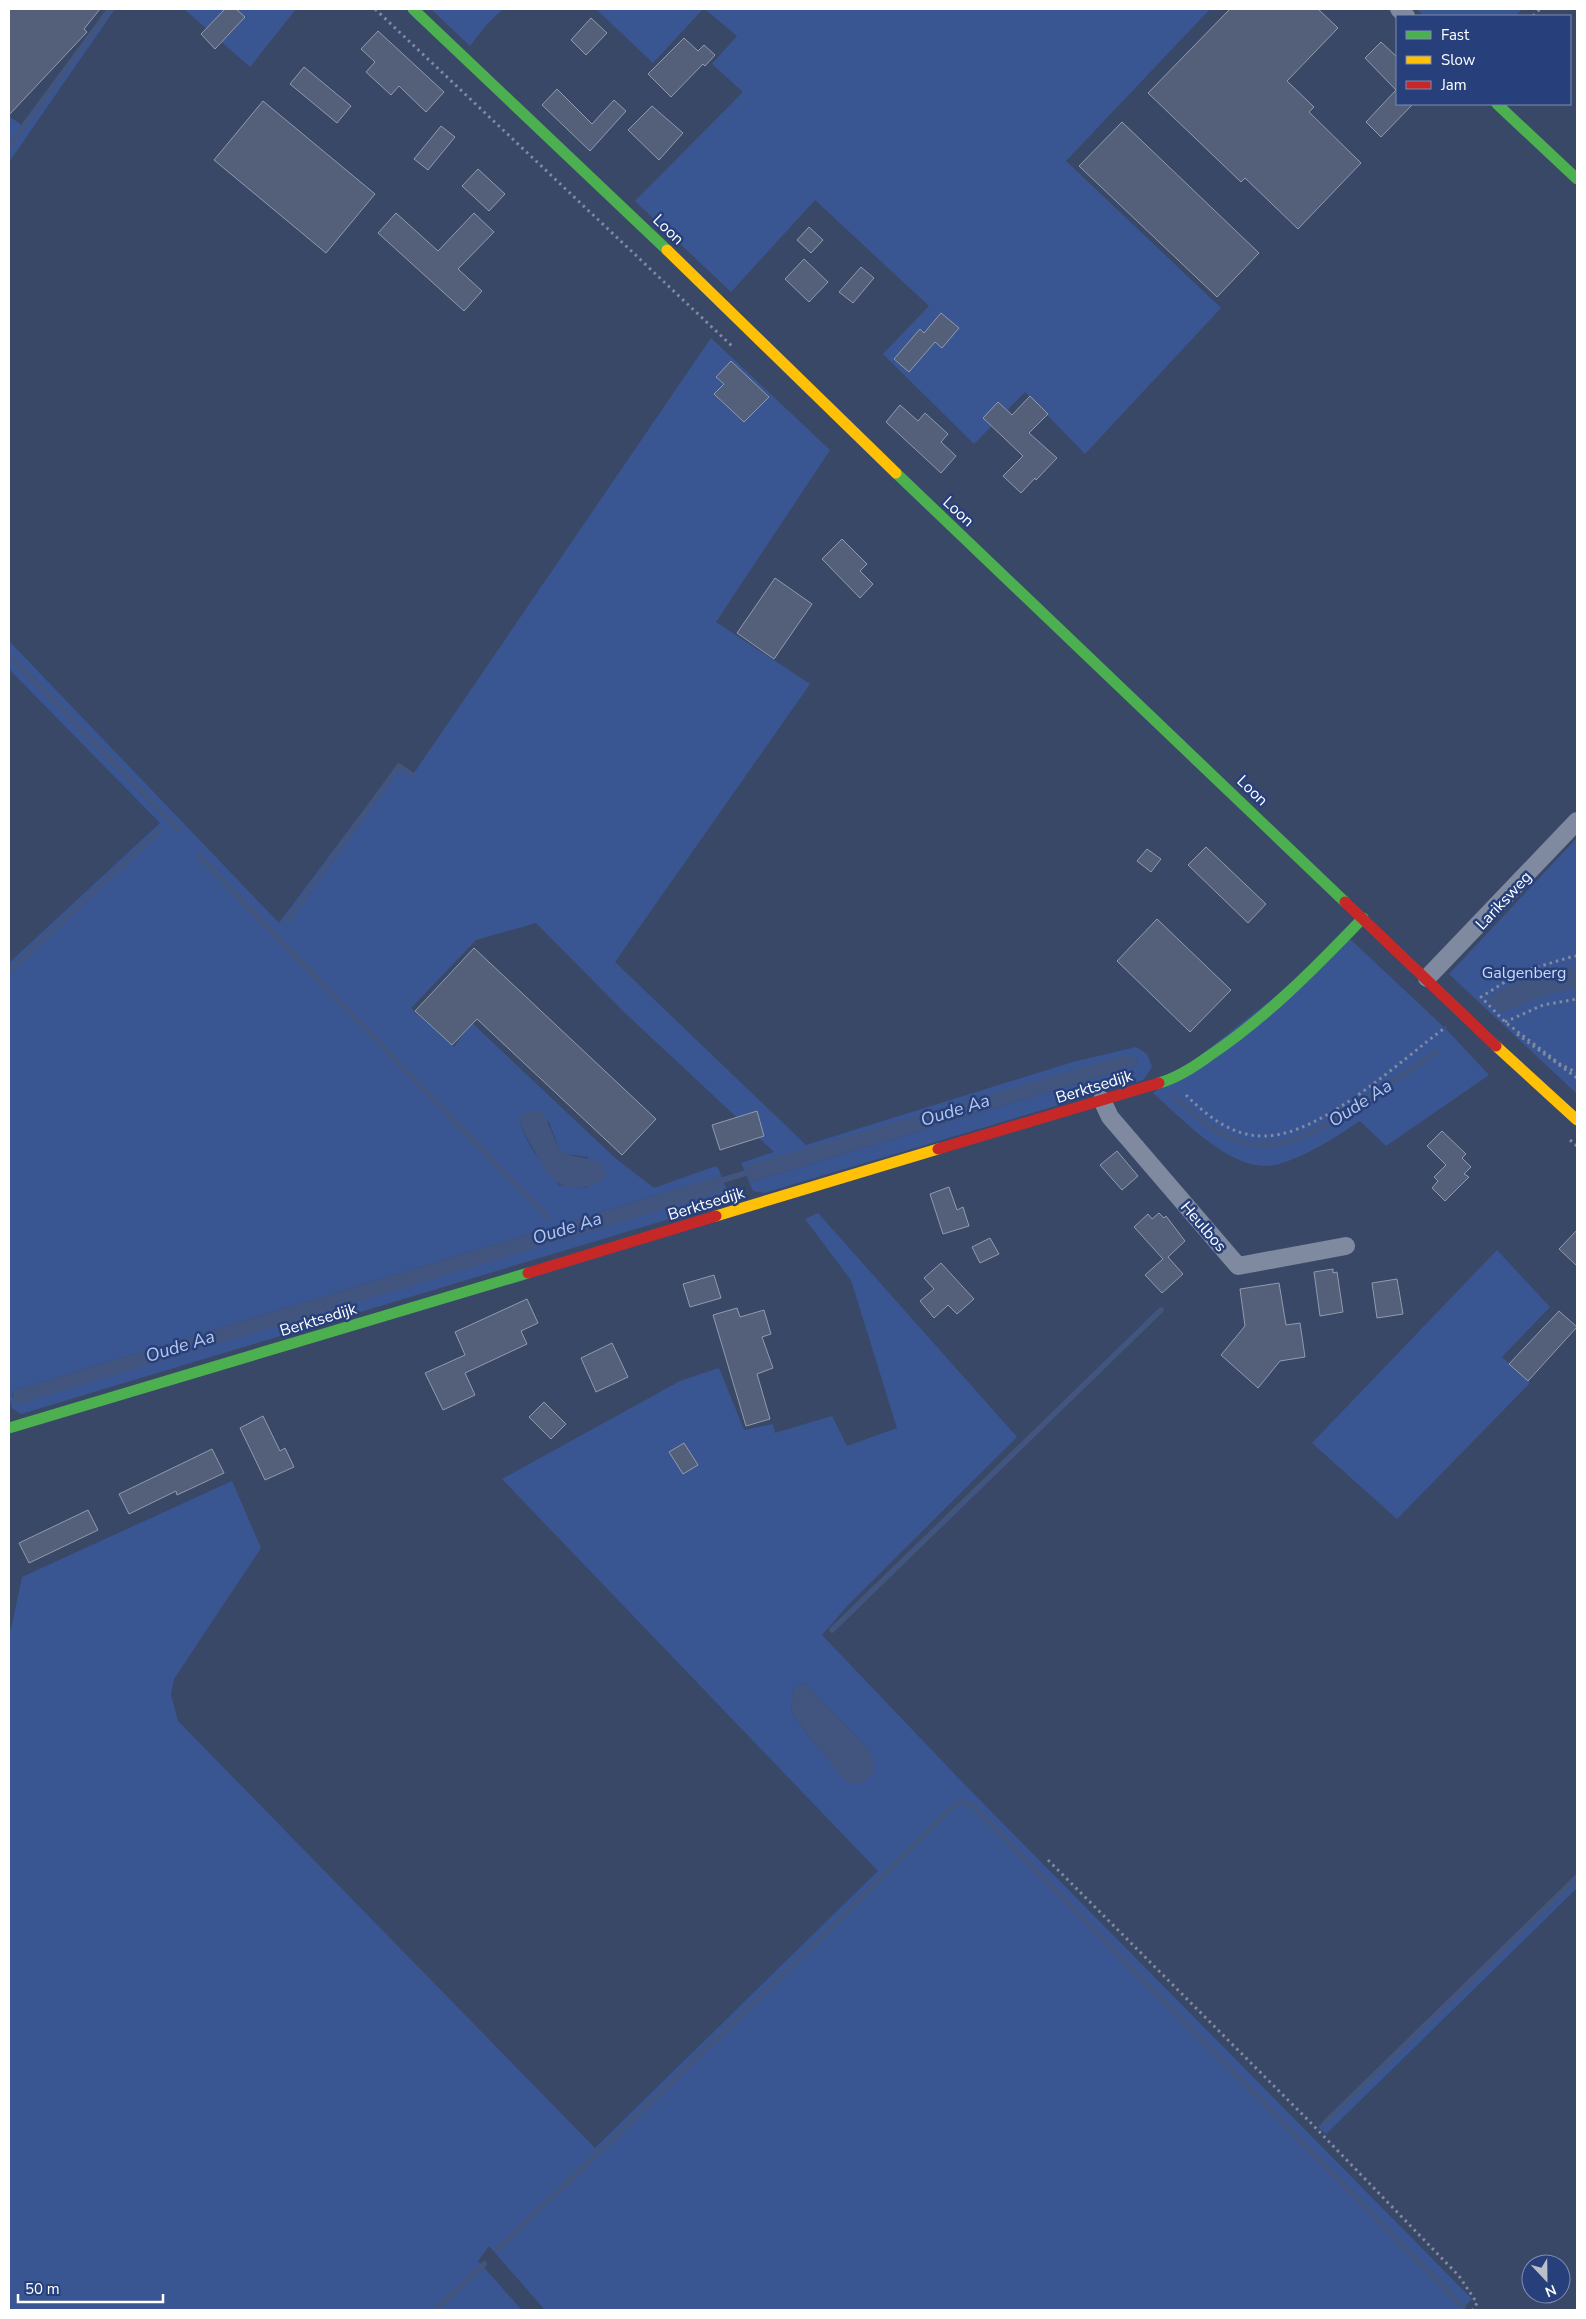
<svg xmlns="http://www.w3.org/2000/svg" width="1586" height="2319" font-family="'Nunito Sans',sans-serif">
<rect width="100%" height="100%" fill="#3a4868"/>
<path fill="#3a5692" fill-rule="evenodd" d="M107,9H115L9,162V116L21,125Z
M184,9H296L250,67Z
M431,9H503L486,25L470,46Z
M596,9H703L653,63Z
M705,9H1210L1066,161L1221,308L1085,454L1025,392L974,444L883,354L929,306L815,200L731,292L635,201L743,92L712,64L737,36Z
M1417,9H1522L1515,16H1424Z
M711,338L830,450L716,622L810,684L615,962L806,1145L1073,1062L1136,1047L1147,1054L1152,1067L1143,1080L764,1193L753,1191L741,1163L774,1152L626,1014L536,923L476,940L411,1008L454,1047L471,1022L615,1158L654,1188L716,1166L719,1170L729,1196L726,1202L21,1414L12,1408L9,1399V963L160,823L9,669V641L279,923L398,764L414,773ZM1136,1058L1138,1065L750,1182L745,1167ZM519,1117L549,1122L560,1151L566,1154L588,1157L587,1188L559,1185C544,1165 523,1142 519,1117ZM720,1176L12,1397L13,1391Z
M1577,838V1094L1449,974Z
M1349,938L1448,1031L1489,1075L1386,1146L1360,1121C1334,1138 1309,1155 1279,1164C1235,1177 1183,1119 1153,1093Z
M818,1213L1017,1437L848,1605L822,1635L966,1786L1472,2299L1461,2310H545L489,2246L478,2261L522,2310H9V1630L11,1629L22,1577L232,1481L261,1548L174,1679L171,1695L178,1721L595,2148L878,1871L502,1479L680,1381L719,1368L744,1430L773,1424L775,1433L832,1416L847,1446L897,1428L851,1280L805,1219ZM804,1682L870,1751L847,1781L812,1741L791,1711L793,1690Z
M1497,1250L1550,1307L1502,1357L1530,1383L1397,1519L1312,1443Z
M1577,1874V1888L1326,2134L1318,2127Z"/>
<path fill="#42557f" d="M1577,966V989C1550,991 1526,1002 1501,1013L1487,999C1515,979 1544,972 1577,966Z
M1128,1054L1136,1058L1138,1065L750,1182L745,1166Z
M528,1110L543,1112L560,1151C572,1158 587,1157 601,1162L607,1176C592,1190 564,1194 549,1175C543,1167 538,1157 533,1148C527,1138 521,1129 519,1117Z
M720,1176L725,1191L19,1404L14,1403L13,1391Z
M804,1682L870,1751L875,1770L862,1784L847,1782L812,1741L791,1711L793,1690Z"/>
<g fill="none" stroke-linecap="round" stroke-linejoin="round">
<path stroke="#42557f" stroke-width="5.5" d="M9,147L110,9
M9,655L179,830
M199,856L547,1217
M287,921L399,766L412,775
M9,971L159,831
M1173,1096C1192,1112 1211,1131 1236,1140C1285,1157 1333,1122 1372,1095C1394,1081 1415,1067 1436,1052
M716,1182L753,1171
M832,1630L1161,1310
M1325,2123L1577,1877
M498,2249L817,1942L954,1805L963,1802L972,1805L1463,2307
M436,2310L484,2264"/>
</g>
<path fill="#54607a" stroke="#919aae" d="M9,9H100L84,29L87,32L9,115Z
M225,9H236L245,17L215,49L201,34Z
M1230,9H1318L1338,28L1287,81L1314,107L1309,112L1361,163L1298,229L1245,178L1241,182L1148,93Z
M591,18L607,33L586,55L571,40Z
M378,31L444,92L426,112L399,86L391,95L366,72L375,62L361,49Z
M684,38L698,51L704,45L715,55L705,66L703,64L671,97L648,74Z
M1381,42L1397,57V104H1413L1381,137L1366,122L1396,90L1365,58Z
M304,67L351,106L337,123L290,84Z
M557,89L592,124L614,100L626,111L590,151L542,105Z
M263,101L375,194L326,253L214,160Z
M652,106L683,133L659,160L628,130Z
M1122,122L1259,253L1217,297L1079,166Z
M441,126L455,137L428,170L414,159Z
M478,169L505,194L489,211L462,186Z
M396,213L438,251L474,213L494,232L458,269L482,291L464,311L378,233Z
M809,227L823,240L811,253L797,240Z
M804,259L828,282L809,302L785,279Z
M861,267L874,278L853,303L839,292Z
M941,313L959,328L942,348L935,342L909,372L894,359L920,329L924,333Z
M731,361L769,397L744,422L714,394L724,384L716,377Z
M1030,396L1048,414L1029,433L1057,458L1036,480L1035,478L1021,493L1003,476L1023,456L983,418L998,402L1012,415Z
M900,405L918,421L925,413L948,434L941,442L956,456L941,473L886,422Z
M842,539L867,564L860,571L873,584L860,598L822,559Z
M775,578L812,604L774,659L737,633Z
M1206,847L1266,904L1248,923L1188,865Z
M1147,849L1161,859L1151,872L1137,861Z
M1157,919L1231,990L1190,1032L1117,961Z
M474,948L656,1119L622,1155L477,1019L452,1045L415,1011Z
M757,1111L764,1136L720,1150L712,1125Z
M1442,1131L1466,1154L1462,1158L1471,1167L1464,1174L1469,1177L1445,1201L1432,1188L1438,1181L1434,1177L1446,1165L1427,1146Z
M1117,1151L1138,1176L1122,1190L1100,1165Z
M949,1187L957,1210L963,1207L969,1226L943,1234L930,1194Z
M1159,1213L1164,1218L1166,1216L1185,1241L1168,1257L1183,1274L1162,1293L1145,1275L1163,1259L1134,1227L1148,1214L1152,1219Z
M1577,1230V1266L1559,1249Z
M990,1238L999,1254L980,1263L972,1247Z
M941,1263L974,1299L957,1314L948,1305L934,1318L920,1301L934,1289L924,1278Z
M1333,1269V1273L1337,1272L1343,1312L1320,1316L1314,1272Z
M714,1275L721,1298L690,1307L683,1284Z
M1397,1279L1403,1314L1377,1318L1372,1283Z
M1279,1283L1286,1325L1300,1323L1305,1357L1280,1361L1258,1388L1221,1355L1245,1326L1240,1289Z
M527,1299L538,1323L521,1331L527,1344L465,1373L475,1395L443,1410L425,1373L465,1355L455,1332Z
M737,1308L740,1317L764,1310L771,1334L762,1337L773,1368L757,1374L770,1419L746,1426L713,1315Z
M1559,1311L1577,1327L1528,1381L1509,1364Z
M612,1343L628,1377L596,1392L581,1358Z
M544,1402L566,1424L551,1439L529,1417Z
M263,1416L280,1451L285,1448L294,1467L265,1480L240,1428Z
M684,1443L698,1465L683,1474L669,1452Z
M212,1449L224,1473L177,1495L176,1491L129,1514L119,1494Z
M88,1510L98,1530L29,1563L19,1543Z"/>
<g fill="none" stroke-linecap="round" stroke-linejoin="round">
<path stroke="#7f899f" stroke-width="3" stroke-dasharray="2.5 4" stroke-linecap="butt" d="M375,9L734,348
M1533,16L1540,9
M1577,956H1574L1521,972L1481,997L1505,1022L1560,1064L1577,1073
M1505,1022L1543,1005L1577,999
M1517,1034L1577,1078
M1186,1095C1207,1116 1233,1137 1265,1136C1322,1135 1401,1060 1446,1027
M1570,1140L1577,1146
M1048,1860L1308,2120L1459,2276L1477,2303L1473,2310"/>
<path stroke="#7f899f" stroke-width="18" d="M1399,9L1406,16
M1427,978L1577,821
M1102,1100L1110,1117L1238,1266L1346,1246"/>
<path stroke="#4caf50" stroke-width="11" d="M413,9L667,250
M1497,104L1577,179
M896,473L1345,902
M1159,1083C1177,1078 1194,1067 1209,1056C1267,1017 1315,968 1363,918
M9,1428L528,1273"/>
<path stroke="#ffc107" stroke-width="11" d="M667,250L896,473
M1496,1046L1577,1120
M716,1216L938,1149"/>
<path stroke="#c62828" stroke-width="11" d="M1345,902L1496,1046
M938,1149L1159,1083
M528,1273L716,1216"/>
</g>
<g text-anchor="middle" stroke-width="5" stroke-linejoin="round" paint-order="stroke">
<g font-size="16" fill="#fff" stroke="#27407b">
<text transform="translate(669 229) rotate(44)" y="6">Loon</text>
<text transform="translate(959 511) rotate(43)" y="6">Loon</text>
<text transform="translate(1253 790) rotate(44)" y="6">Loon</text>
<text transform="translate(1503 900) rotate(-47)" y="6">Lariksweg</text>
<text transform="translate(1094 1086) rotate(-17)" y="6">Berktsedijk</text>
<text transform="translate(706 1203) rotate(-17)" y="6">Berktsedijk</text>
<text transform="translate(1204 1226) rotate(49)" y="6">Heulbos</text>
<text transform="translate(318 1319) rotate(-17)" y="6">Berktsedijk</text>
</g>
<g font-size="16" fill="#cdd9f3" stroke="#27407b">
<text x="1524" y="978">Galgenberg</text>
</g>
<g font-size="18" font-style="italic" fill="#b6c7ec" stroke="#27407b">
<text transform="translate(1360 1103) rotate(-33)" y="6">Oude Aa</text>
<text transform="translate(955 1110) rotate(-17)" y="6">Oude Aa</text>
<text transform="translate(567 1228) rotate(-17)" y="6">Oude Aa</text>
<text transform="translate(180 1346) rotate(-17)" y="6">Oude Aa</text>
</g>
</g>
<rect width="1586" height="2319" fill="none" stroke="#ffffff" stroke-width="20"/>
<rect x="1396" y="15" width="175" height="90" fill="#27407b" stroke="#7d8cb0"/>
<rect x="1406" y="31" width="25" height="8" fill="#4caf50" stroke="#7d8cb0"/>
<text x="1441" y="40" font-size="15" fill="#ffffff">Fast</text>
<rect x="1406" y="56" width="25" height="8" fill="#ffc107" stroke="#7d8cb0"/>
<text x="1441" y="65" font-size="15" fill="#ffffff">Slow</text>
<rect x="1406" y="81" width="25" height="8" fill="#c62828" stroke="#7d8cb0"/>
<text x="1441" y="90" font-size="15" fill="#ffffff">Jam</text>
<g transform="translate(1546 2279) rotate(158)"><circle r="24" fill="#27407b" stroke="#7d8cb0"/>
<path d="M0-4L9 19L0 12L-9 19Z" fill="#babfca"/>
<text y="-8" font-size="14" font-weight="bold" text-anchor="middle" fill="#ffffff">N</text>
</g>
<path d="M18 2294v8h145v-8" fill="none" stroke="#ffffff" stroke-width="2.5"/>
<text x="25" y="2294" font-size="15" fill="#ffffff" stroke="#27407b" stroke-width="4" paint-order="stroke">50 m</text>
</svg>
